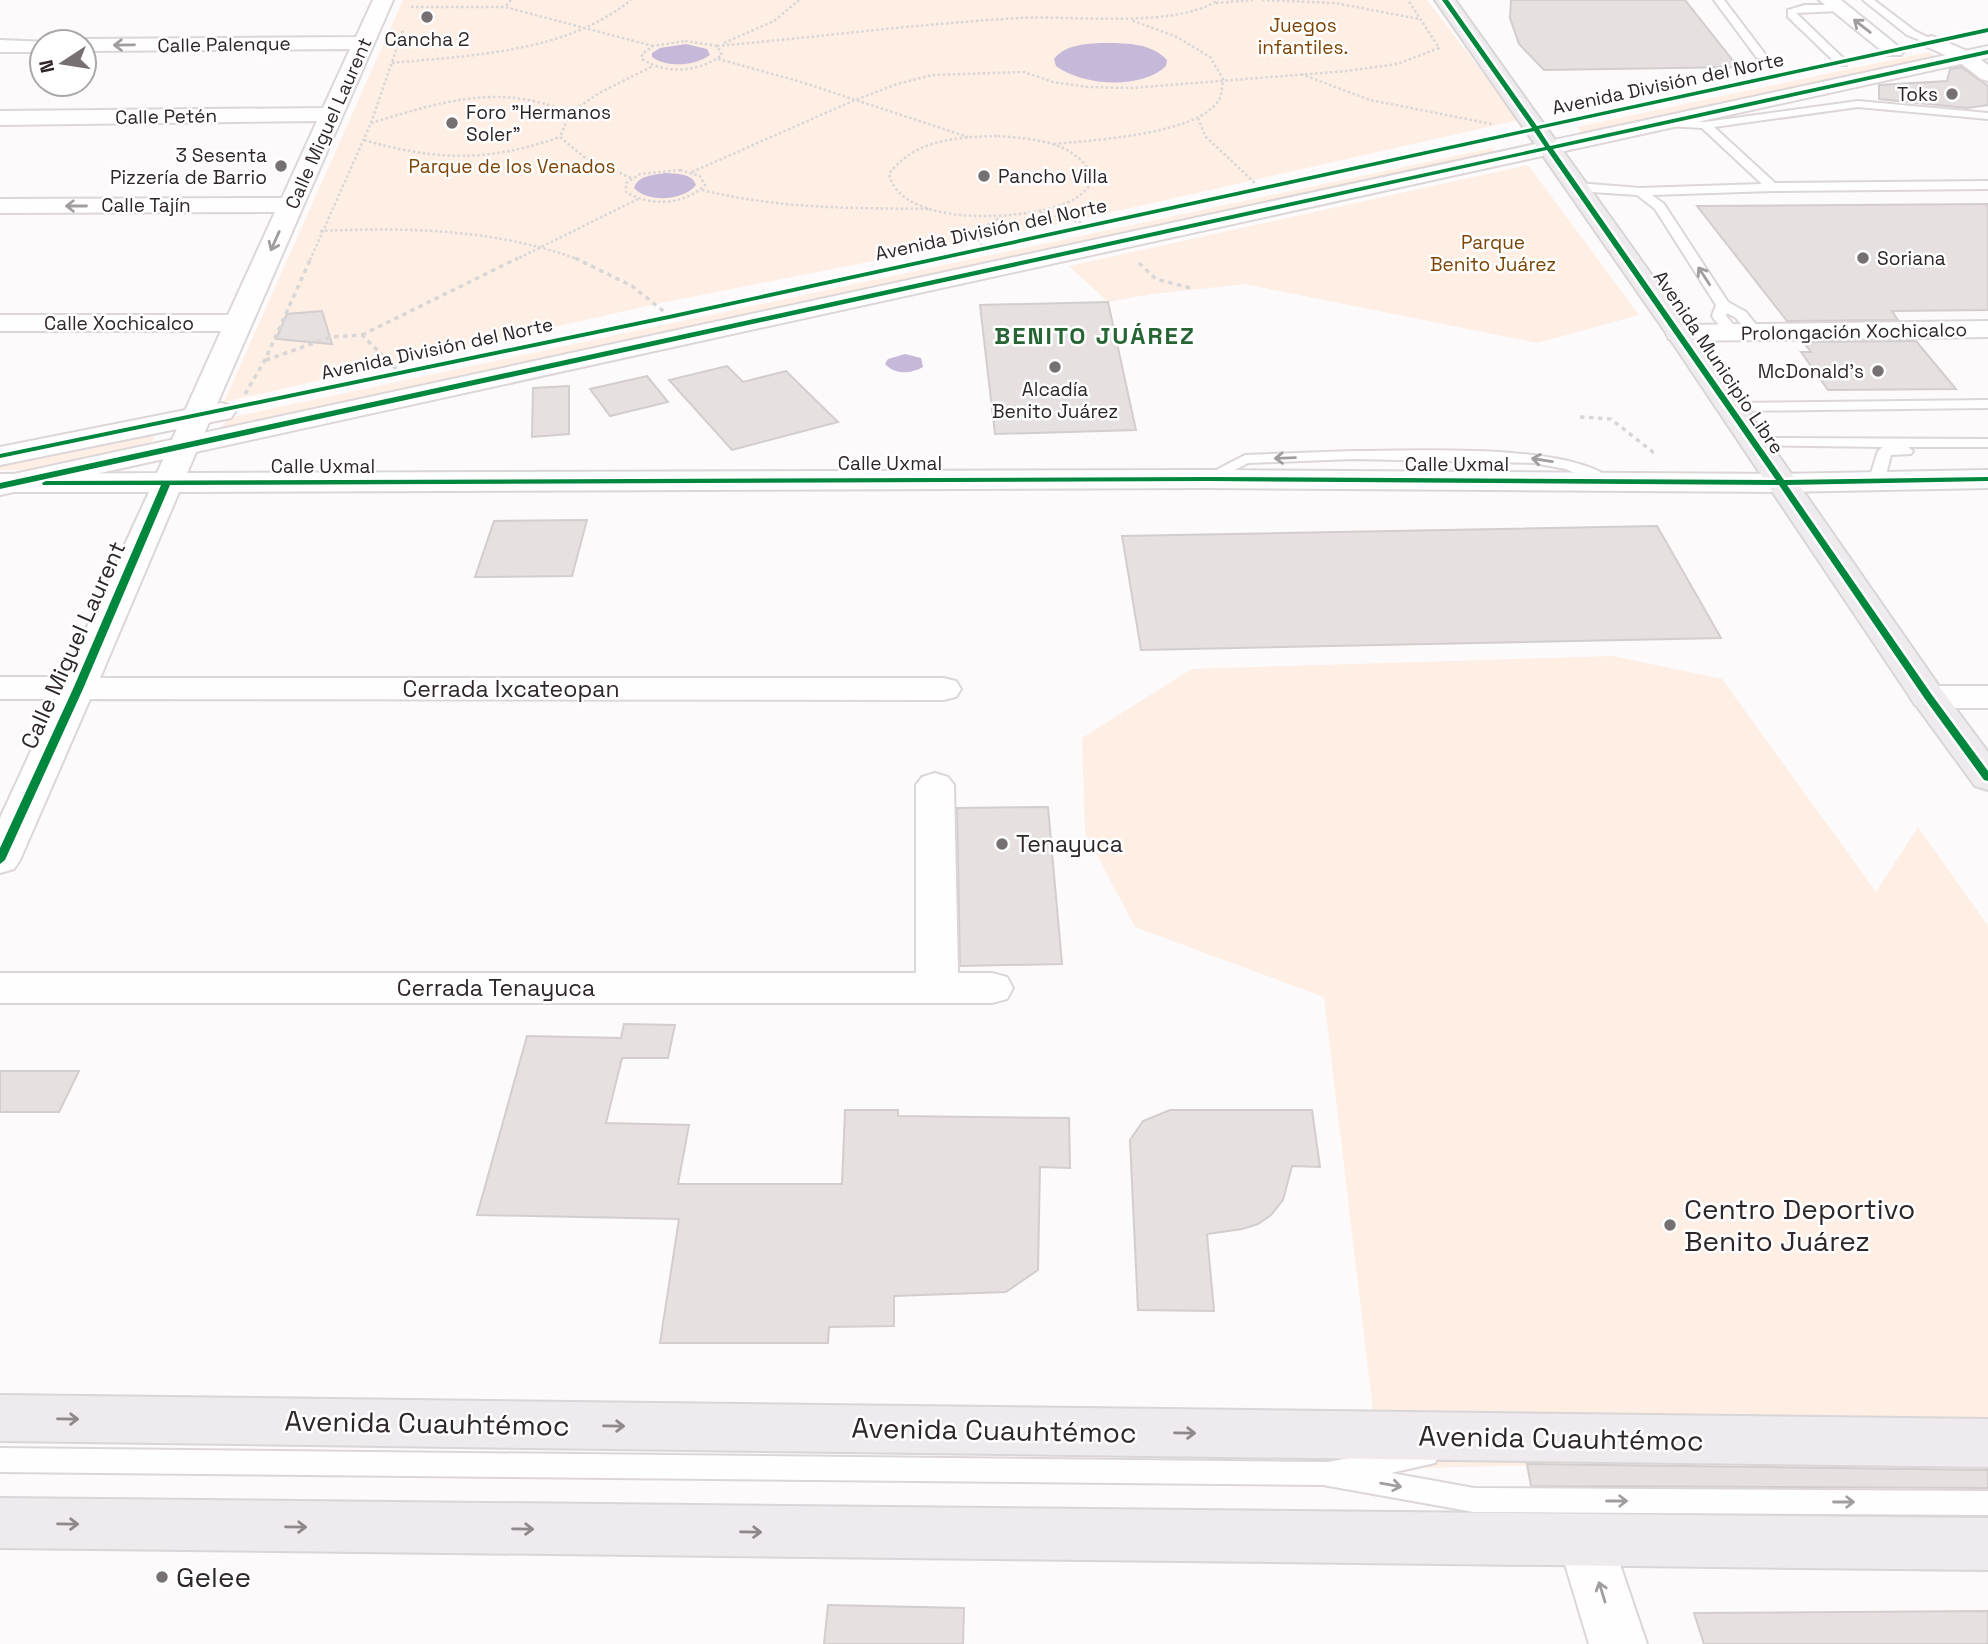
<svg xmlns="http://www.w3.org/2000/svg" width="1988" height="1644" font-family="'Space Grotesk',sans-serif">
<rect width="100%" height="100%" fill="#fdfafb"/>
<path fill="#feeee3" d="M403,0H1427L1519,120L1055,225L656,304L224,402Z
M1929,52L1940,60L1585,137L1577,127Z
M1492,148L1498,154L217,433L228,418Z
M1528,165L1639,315L1537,343L1245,284L1152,294L1108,302L1069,266Z
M157,430L150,445L33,470H0V466Z
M1613,656L1722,679L1876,892L1918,827L1988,926V1454L1380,1469L1324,997L1135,927L1085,832L1082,738L1192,669Z"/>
<path fill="#c6b8d9" d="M1100,43C1122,43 1151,42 1167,60L1166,66C1141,90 1083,86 1056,66L1054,59C1065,45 1084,44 1100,43Z
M686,44L707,49L710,55C695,66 667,68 652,57V53L660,48Z
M666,173C677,174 692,173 696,185C683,201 648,203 634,188C638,175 654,175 666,173Z
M905,354L921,358L923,367C911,374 895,375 885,364L888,359Z"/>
<path fill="#e6e1e0" stroke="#d3cdcd" stroke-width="2" d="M1511,0H1685L1738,67L1544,70L1519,44L1510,18Z
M1961,67L1988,86V105L1967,108L1879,99V85L1947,81L1950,69Z
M1988,204V310L1892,311L1898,320L1787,321L1697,206Z
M1108,302L1136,430L995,434L980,305Z
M322,311L332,344L276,339L287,314Z
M1916,341L1956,389L1828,390L1801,352H1811L1803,342Z
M727,366L743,382L786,371L838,422L732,450L669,380Z
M647,376L668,402L610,416L590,389Z
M569,386V434L532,437L533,388Z
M587,520L572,576L475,577L494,521Z
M1657,526L1721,638L1141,650L1122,536Z
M1048,807L1062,964L960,966L957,808Z
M624,1024L675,1025L668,1058H622L606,1123L689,1125L678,1184H842L845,1110H898V1116L1069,1118L1070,1168L1040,1167L1038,1270L1006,1292L894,1296V1326L829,1327L828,1343H660L679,1219L477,1215L527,1036L621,1038Z
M0,1071H79L59,1112H0Z
M1170,1110H1312L1320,1167L1292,1166L1283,1200L1271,1215L1258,1224L1242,1229L1207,1234L1214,1311L1138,1310L1130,1140L1143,1121Z
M1527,1464L1988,1470V1488L1531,1486Z
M828,1605L964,1608L963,1644H824Z
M1988,1611V1644H1704L1694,1613Z"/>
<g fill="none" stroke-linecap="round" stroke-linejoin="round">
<g stroke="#dcd6d8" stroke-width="4">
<path id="lane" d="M1714,0H1724L1765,54V58H1757Z
M1863,0H1874L1915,31L1937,42L1932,45L1907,35Z
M1805,5H1839L1844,8L1839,11L1796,13L1846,61V65H1838L1788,17V10Z
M1858,101L1988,113V119L1858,107L1714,127L1775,183L1988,181V189L1772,191L1652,195L1664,204L1728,302L1746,312L1762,332L1760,335H1750L1736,318L1727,313L1726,316L1740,332L1738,335H1728L1714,319L1712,316L1716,305L1655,209L1637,195L1577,191L1571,187L1577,183L1640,188L1762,184L1702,128L1669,126L1663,123L1669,120L1705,122Z
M1988,400V408L1729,411L1722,407L1729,403Z
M1752,438L1988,439V447H1908L1913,451L1911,454L1891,455L1885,479L1877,484L1869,479L1878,451L1883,447L1747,445L1745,442L1747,439Z
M1353,451C1409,451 1576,442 1614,482L1606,487L1566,469L1534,463L1353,459L1248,463L1212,482L1207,484L1199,479L1245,455Z
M1426,1443L1435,1447L1439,1455L1435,1463L1391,1473L1474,1488L1988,1491V1515L1474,1512L1323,1485L0,1472V1448L1328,1462Z"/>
</g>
<g stroke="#dcd6d8" stroke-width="4">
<path id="street" d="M373,0H393L187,473L1207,470L1779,474L1988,470V488L1779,492L1207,488L179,492L100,678H943L956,681L961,689L956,697L943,700L90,699L20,860L14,869L0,873V818L55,699H0V677H64L149,492H0V474L157,473L221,331H0V315H228L275,212L0,213V199L282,198L317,121L0,125V111L323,108L350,49L84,51V42H76L84,39L356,37Z
M1819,0H1841L1904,51L1901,55H1887Z
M1932,36L1972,53L1988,65V81L1981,79L1958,61L1925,46L1922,42L1925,38Z
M0,40L49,42H42V52H0Z
M1988,321V337L1679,341L1669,339L1666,333L1669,327L1679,325Z
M1928,686H1988V708H1928L1915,705L1910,697L1915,689Z
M935,773L948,777L954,785L958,973H992L1007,977L1013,988L1007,999L992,1003H0V973H916V785L922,777Z
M1586,1515L1606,1523L1647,1644H1589L1558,1541L1566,1523Z"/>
</g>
<g stroke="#dcd6d8" stroke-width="4">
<path id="secondary" d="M1988,46V58L0,495V477Z
M221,403L231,406L235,412L231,418L0,465V447Z"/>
</g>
<g stroke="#d9d6d7" stroke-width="4">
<path id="primary" d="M1435,0H1455L1689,327L1941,689L1988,752V790L1975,786L1910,697L1666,333Z
M0,1395L1988,1419V1467L0,1441Z
M0,1498L1988,1518V1570L0,1548Z"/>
</g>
<path stroke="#d8d7d7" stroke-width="2.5" stroke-dasharray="2.5 2.5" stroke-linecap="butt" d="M511,0L505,7L653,46
M1262,0L1335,3L1419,19
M1216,3L1253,0
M411,7H505
M685,41L717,46L722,55C699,72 666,75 642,59V54L653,46Z
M724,43L774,21L799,0
M717,46C817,37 918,24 1019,18C1070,15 1176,29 1218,0
M718,59L798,81L968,137
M392,63C473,55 565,53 631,0
M1301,74L1370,100L1492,124
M1198,118L1205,136L1256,184
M371,123C441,102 500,82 570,113
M998,136C1035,139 1077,141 1094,179C1087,190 1079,198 1066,203C1028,220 901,229 889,174C915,139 957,137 998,136Z
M364,140C436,161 489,162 560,137
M1054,144C1092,140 1197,135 1219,100C1222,94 1222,86 1223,79L1210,57L1177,37L1131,20
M680,170L700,176L705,185C684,205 651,207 626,192V183L640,174Z
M692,172L855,100L897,84L932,75L1024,72L1053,82L1088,87L1131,88L1347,71L1397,64L1439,48L1408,0
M631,178L584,157L560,137L570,113L599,93L653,66
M702,190C780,209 850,208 930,209
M1040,212L1083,223
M320,231C409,227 496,229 580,260
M982,246L975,232L999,218
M310,260L371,123L403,30
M515,260L638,199"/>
<path stroke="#d8d7d7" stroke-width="3.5" stroke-dasharray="4.5 4.5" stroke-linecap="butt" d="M575,258L632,286L667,314
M1139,263L1156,279L1194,289
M362,335L518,258
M266,360L331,337L362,335L399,372
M245,394L265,360L311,258
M1580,417L1611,419L1654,453"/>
<use href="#lane" fill="#fffefe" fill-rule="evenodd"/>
<use href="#street" fill="#fffefe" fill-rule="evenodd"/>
<use href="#secondary" fill="#fffefe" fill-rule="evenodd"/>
<use href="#primary" fill="#efeaed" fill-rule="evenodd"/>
<g stroke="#fff" stroke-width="5">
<path id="cycleway" d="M1442,0H1448L1537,126L1988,28V32L1539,129L1550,146L1988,50V54L1553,149L1784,480L1988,477V481L1787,485L1932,695L1988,771V781L1984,780L1925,699L1779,485L1207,481L170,485L83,689L5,860L0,864V848L73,689L161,485H43L42,483L46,481L1207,477L1776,480L1547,150L0,489V483L1545,147L1534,131L669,319L0,458V454L669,315L1532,128Z"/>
</g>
<use href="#cycleway" fill="#00873e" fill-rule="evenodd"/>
</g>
<defs><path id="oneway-shaft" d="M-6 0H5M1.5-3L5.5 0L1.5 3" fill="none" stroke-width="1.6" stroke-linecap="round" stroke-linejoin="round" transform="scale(1.75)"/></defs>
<g stroke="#a19d9e">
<use href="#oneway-shaft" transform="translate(1862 26) rotate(-142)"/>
<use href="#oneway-shaft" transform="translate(124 45) rotate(179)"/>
<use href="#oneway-shaft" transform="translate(76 206) rotate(180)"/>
<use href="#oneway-shaft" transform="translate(275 241) rotate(114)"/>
<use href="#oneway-shaft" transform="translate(1704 276) rotate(-123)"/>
<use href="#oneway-shaft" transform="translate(1285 458) rotate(178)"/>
<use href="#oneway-shaft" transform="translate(1542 460) rotate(-171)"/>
<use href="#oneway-shaft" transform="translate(1391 1485) rotate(10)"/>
<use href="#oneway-shaft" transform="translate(1617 1501)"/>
<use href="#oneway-shaft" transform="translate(1844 1502)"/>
<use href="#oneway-shaft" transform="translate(1602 1592) rotate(-107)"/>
</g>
<g stroke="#8f888b">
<use href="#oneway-shaft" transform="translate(68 1419) rotate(1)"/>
<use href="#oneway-shaft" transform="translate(614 1426) rotate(1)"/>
<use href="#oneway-shaft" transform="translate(1185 1433) rotate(1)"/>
<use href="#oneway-shaft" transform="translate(68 1524) rotate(1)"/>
<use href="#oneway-shaft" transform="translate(296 1527) rotate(1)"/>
<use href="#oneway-shaft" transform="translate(523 1529) rotate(1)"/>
<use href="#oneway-shaft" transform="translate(751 1532) rotate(1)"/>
</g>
<g fill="#777072" stroke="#fff" stroke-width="2.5">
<circle cx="427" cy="17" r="7"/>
<circle cx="1952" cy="94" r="7"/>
<circle cx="452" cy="123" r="7"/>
<circle cx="281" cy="166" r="7"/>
<circle cx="984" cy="176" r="7"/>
<circle cx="1863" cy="258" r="7"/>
<circle cx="1055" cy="367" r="7"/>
<circle cx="1878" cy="371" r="7"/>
<circle cx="1002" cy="844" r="7"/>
<circle cx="1670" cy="1225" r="7"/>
<circle cx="162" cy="1577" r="7"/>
</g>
<g text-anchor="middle" stroke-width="5" stroke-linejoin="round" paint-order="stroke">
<g font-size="19" fill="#7d4505" stroke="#fff">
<text x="1303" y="32">Juegos<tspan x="1303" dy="22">infantiles.</tspan></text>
<text x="512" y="173">Parque de los Venados</text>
<text x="1493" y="249">Parque<tspan x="1493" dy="22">Benito Juárez</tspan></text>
</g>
<g font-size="19" fill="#2f2629" stroke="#fff" text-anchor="end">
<text x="427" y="46" text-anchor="middle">Cancha 2</text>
<text x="1938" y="101">Toks</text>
<text x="466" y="119" text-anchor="start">Foro "Hermanos<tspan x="466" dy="22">Soler"</tspan></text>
<text x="267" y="162">3 Sesenta<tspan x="267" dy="22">Pizzería de Barrio</tspan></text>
<text x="998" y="183" text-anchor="start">Pancho Villa</text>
<text x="1877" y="265" text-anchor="start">Soriana</text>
<text x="1864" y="378">McDonald's</text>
<text x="1055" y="396" text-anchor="middle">Alcadía<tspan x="1055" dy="22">Benito Juárez</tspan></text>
</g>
<g font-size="19" fill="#2f2629" stroke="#fff">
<text transform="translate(224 44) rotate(-1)" y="7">Calle Palenque</text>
<text transform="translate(1668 83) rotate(-12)" y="7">Avenida División del Norte</text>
<text transform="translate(166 116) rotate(-1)" y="7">Calle Petén</text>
<text transform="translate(328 123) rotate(-66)" y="7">Calle Miguel Laurent</text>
<text x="146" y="212">Calle Tajín</text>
<text transform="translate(991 229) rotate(-12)" y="7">Avenida División del Norte</text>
<text x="119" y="330">Calle Xochicalco</text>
<text transform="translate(1854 331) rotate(-1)" y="7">Prolongación Xochicalco</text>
<text transform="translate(437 348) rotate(-12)" y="7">Avenida División del Norte</text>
<text transform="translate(1719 362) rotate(56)" y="7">Avenida Municipio Libre</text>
<text x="890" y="470">Calle Uxmal</text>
<text x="1457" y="471">Calle Uxmal</text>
<text x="323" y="473">Calle Uxmal</text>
</g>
<g font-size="23" fill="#2f2629" stroke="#fff">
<text transform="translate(73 645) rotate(-66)" y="8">Calle Miguel Laurent</text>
<text x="511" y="697">Cerrada Ixcateopan</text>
<text x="496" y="996">Cerrada Tenayuca</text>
</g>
<g font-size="23" fill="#2f2629" stroke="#fff" text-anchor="start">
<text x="1016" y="852">Tenayuca</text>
</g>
<g font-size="24" font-weight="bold" letter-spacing="2" fill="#286535" stroke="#fff">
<text x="1095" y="344">BENITO JUÁREZ</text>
</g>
<g font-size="28" fill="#2f2629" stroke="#fff" text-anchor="start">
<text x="1684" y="1219">Centro Deportivo<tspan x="1684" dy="32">Benito Juárez</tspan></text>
<text x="176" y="1587">Gelee</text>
</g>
<g font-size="28" fill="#2f2629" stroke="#fff">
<text transform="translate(427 1423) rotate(1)" y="10">Avenida Cuauhtémoc</text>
<text transform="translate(994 1430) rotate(1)" y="10">Avenida Cuauhtémoc</text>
<text transform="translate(1561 1438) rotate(1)" y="10">Avenida Cuauhtémoc</text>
</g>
</g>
<g transform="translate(63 63) rotate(258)"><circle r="33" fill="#ffffff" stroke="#aca8a9" stroke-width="2"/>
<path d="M0-5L12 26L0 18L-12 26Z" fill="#777072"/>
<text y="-10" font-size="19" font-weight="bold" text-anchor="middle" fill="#2f2629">N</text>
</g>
</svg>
